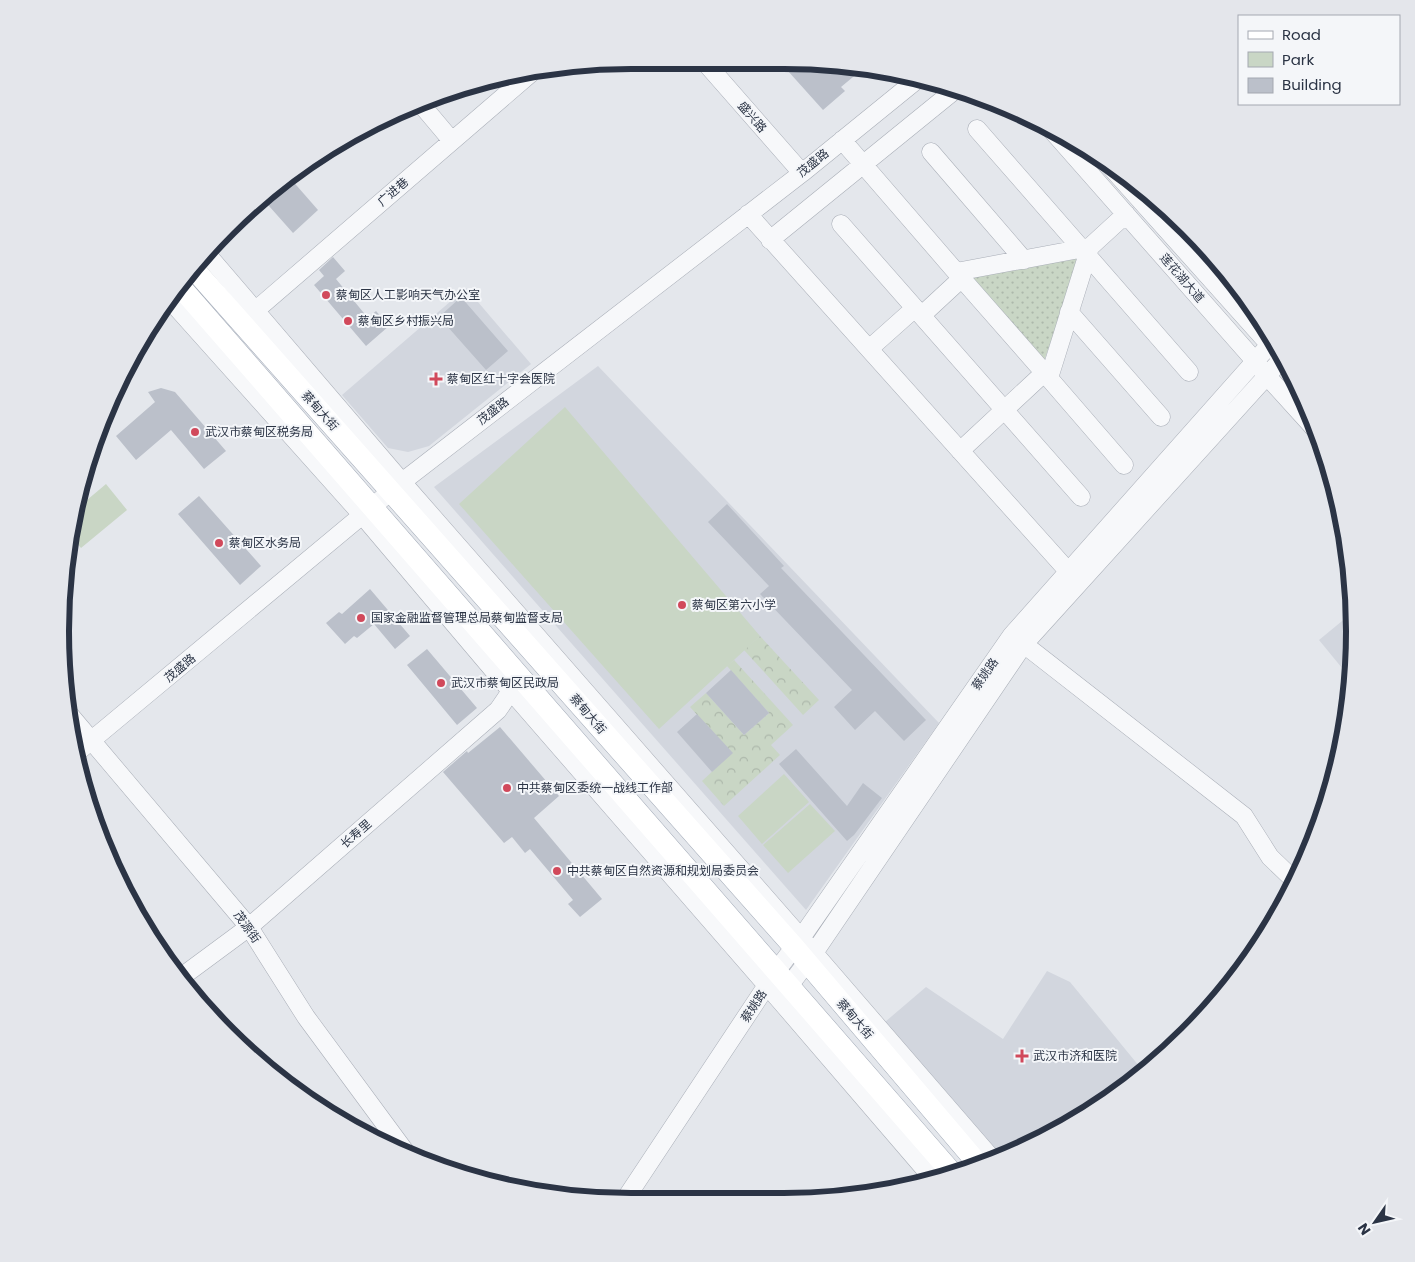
<svg xmlns="http://www.w3.org/2000/svg" width="1415" height="1262" font-family="Poppins,'Noto Sans SC',sans-serif">
<defs>
<pattern id="grass-dots" width="8" height="8" patternUnits="userSpaceOnUse" patternTransform="scale(1.25)"><rect width="8" height="8" fill="#c9d6c5"/><path d="M2 2h.1M6 6h.1" fill="none" stroke="#adb8ab" stroke-width="1.8" stroke-linecap="round"/></pattern>
<pattern id="forest-crowns" width="20" height="18" patternUnits="userSpaceOnUse" patternTransform="scale(1.25)"><rect width="20" height="18" fill="#c9d6c5"/><path d="M2 6a3 3 0 1 1 6 0M12 15a3 3 0 1 1 6 0" fill="none" stroke="#adb8ab"/></pattern>
</defs>
<rect width="100%" height="100%" fill="#e4e7ec"/>
<path fill="#d2d6de" d="M466,288L531,364L429,446L408,452L388,448L342,395Z
M598,366L939,723L806,910L434,487Z
M1353,612L1351,679L1319,640Z
M1047,971L1070,982L1144,1072L1132,1084L1037,1143L1001,1157L885,1022L926,987L1003,1039Z"/>
<path fill="url(#grass-dots)" d="M1082,254L1043,364L968,278Z"/>
<path fill="url(#forest-crowns)" d="M760,636L819,700L803,715L744,650Z
M734,660L793,725L771,745L780,755L724,806L702,781L732,753L690,707L706,693L744,735L769,713L727,666Z"/>
<path fill="#c9d6c5" d="M565,407L760,636L659,729L459,504Z
M106,484L127,510L81,548L70,535L71,520L74,511Z
M784,774L809,802L762,844L738,816Z
M810,804L835,831L788,873L763,845Z"/>
<path fill="#bbc0ca" d="M779,61H821L865,67L841,87L845,91L823,110Z
M290,178L318,210L293,233L261,197Z
M333,257L345,271L336,279L368,318L376,311L389,326L366,346L314,285L324,276L319,270Z
M461,297L508,351L486,370L439,317Z
M161,388L175,392L226,451L204,469L171,430L136,460L116,436L155,402L148,392Z
M199,496L261,566L240,585L178,514Z
M727,504L784,566L781,568L926,720L904,741L875,711L855,730L834,707L852,690L760,594L769,586L708,522Z
M370,589L410,636L395,649L374,624L357,638L354,636L345,644L326,623L339,612L342,614Z
M427,649L477,708L457,725L407,665Z
M731,670L769,713L744,735L706,693Z
M697,714L733,753L712,772L677,732Z
M500,727L559,796L534,818L602,899L580,917L568,904L573,900L530,849L525,853L512,837L504,843L443,772L467,751L468,753Z
M796,749L847,806L863,783L882,798L854,835L847,841L779,764Z"/>
<g fill="none" stroke-linecap="round" stroke-linejoin="round">
<g stroke="#a9aeb7" stroke-width="19">
<path id="minor" d="M703,60L802,173
M420,103L452,141
M1048,126L1255,361L1266,375L1315,429
M977,129L1081,248L1090,247L1087,255L1189,372
M842,140L963,280
M931,152L1024,260
M1108,164L1276,352
M748,214L1076,580
M841,224L1081,497
M770,240L956,89
M1090,247L956,272L1049,378L1090,247L1126,214
M206,253L402,482L801,938L993,1160
M169,299L363,516L511,691L777,997L935,1181
M256,310L531,73
M1069,312L1161,417
M869,349L915,308L922,315L962,278
M1041,369L1124,465
M960,451L1044,373
M1016,638L1244,816L1270,857L1295,881
M69,714L249,927L306,1017L407,1154
M75,754L402,482L802,173L919,78
M180,978L249,927L498,710L511,691L519,684
M780,994L789,986L814,953L1024,644L1283,358
M624,1201L777,970L801,938L1012,635L1273,341"/>
</g>
<g stroke="#a3abb8" stroke-width="22">
<path id="major" d="M193,268L794,947L979,1165
M178,284L953,1174"/>
</g>
<use href="#minor" stroke="#f7f8fa" stroke-width="18"/>
<use href="#major" stroke="#fff" stroke-width="21"/>
</g>
<g fill="#d1495b" stroke="#f4f6f9" stroke-width="2">
<circle cx="326" cy="295" r="5"/>
<circle cx="348" cy="321" r="5"/>
<path d="M433.5 371.5h5v5h5v5h-5v5h-5v-5h-5v-5h5z"/>
<circle cx="195" cy="432" r="5"/>
<circle cx="219" cy="543" r="5"/>
<circle cx="682" cy="605" r="5"/>
<circle cx="361" cy="618" r="5"/>
<circle cx="441" cy="683" r="5"/>
<circle cx="507" cy="788" r="5"/>
<circle cx="557" cy="871" r="5"/>
<path d="M1019.5 1048.5h5v5h5v5h-5v5h-5v-5h-5v-5h5z"/>
</g>
<g text-anchor="middle" stroke-width="4" stroke-linejoin="round" paint-order="stroke">
<g font-size="12" fill="#2b3445" stroke="#f4f6f9">
<text transform="translate(752 117) rotate(49)" y="4">盛兴路</text>
<text transform="translate(813 163) rotate(-39)" y="4">茂盛路</text>
<text transform="translate(393 192) rotate(-41)" y="4">广进巷</text>
<text transform="translate(1182 278) rotate(49)" y="4">莲花湖大道</text>
<text transform="translate(320 411) rotate(48)" y="4">蔡甸大街</text>
<text transform="translate(493 411) rotate(-38)" y="4">茂盛路</text>
<text transform="translate(180 668) rotate(-40)" y="4">茂盛路</text>
<text transform="translate(985 674) rotate(-55)" y="4">蔡姚路</text>
<text transform="translate(588 714) rotate(49)" y="4">蔡甸大街</text>
<text transform="translate(356 834) rotate(-41)" y="4">长寿里</text>
<text transform="translate(247 927) rotate(54)" y="4">茂源街</text>
<text transform="translate(754 1006) rotate(-57)" y="4">蔡姚路</text>
<text transform="translate(855 1019) rotate(49)" y="4">蔡甸大街</text>
</g>
<g font-size="12" fill="#2b3445" stroke="#f4f6f9" text-anchor="start">
<text x="336" y="299">蔡甸区人工影响天气办公室</text>
<text x="358" y="325">蔡甸区乡村振兴局</text>
<text x="447" y="383">蔡甸区红十字会医院</text>
<text x="205" y="436">武汉市蔡甸区税务局</text>
<text x="229" y="547">蔡甸区水务局</text>
<text x="692" y="609">蔡甸区第六小学</text>
<text x="371" y="622">国家金融监督管理总局蔡甸监督支局</text>
<text x="451" y="687">武汉市蔡甸区民政局</text>
<text x="517" y="792">中共蔡甸区委统一战线工作部</text>
<text x="567" y="875">中共蔡甸区自然资源和规划局委员会</text>
<text x="1033" y="1060">武汉市济和医院</text>
</g>
</g>
<path d="M0 0H1415V1262H0ZM631 69H784A562 562 0 0 1 1346 631V631A562 562 0 0 1 784 1193H631A562 562 0 0 1 69 631V631A562 562 0 0 1 631 69Z" fill="#e4e6eb" fill-rule="evenodd"/>
<path fill="none" stroke="#2b3445" stroke-width="6" d="M631 69H784A562 562 0 0 1 1346 631V631A562 562 0 0 1 784 1193H631A562 562 0 0 1 69 631V631A562 562 0 0 1 631 69Z"/>
<rect x="1238" y="15" width="162" height="90" fill="#f4f6f9" stroke="#a4a8b1"/>
<rect x="1248" y="31" width="25" height="8" fill="#ffffff" stroke="#a4a8b1"/>
<text x="1282" y="40" font-size="15" fill="#2b3445">Road</text>
<rect x="1248" y="52" width="25" height="15" fill="#c9d6c5" stroke="#a4a8b1"/>
<text x="1282" y="65" font-size="15" fill="#2b3445">Park</text>
<rect x="1248" y="78" width="25" height="15" fill="#bbc0ca" stroke="#a4a8b1"/>
<text x="1282" y="90" font-size="15" fill="#2b3445">Building</text>
<g transform="translate(1375 1222) rotate(236)" stroke="#f4f6f9" stroke-width="4" paint-order="stroke">
<path d="M0-4L9 19L0 12L-9 19Z" fill="#2b3445"/>
<text y="-8" font-size="14" font-weight="bold" text-anchor="middle" fill="#2b3445">N</text>
</g>
</svg>
